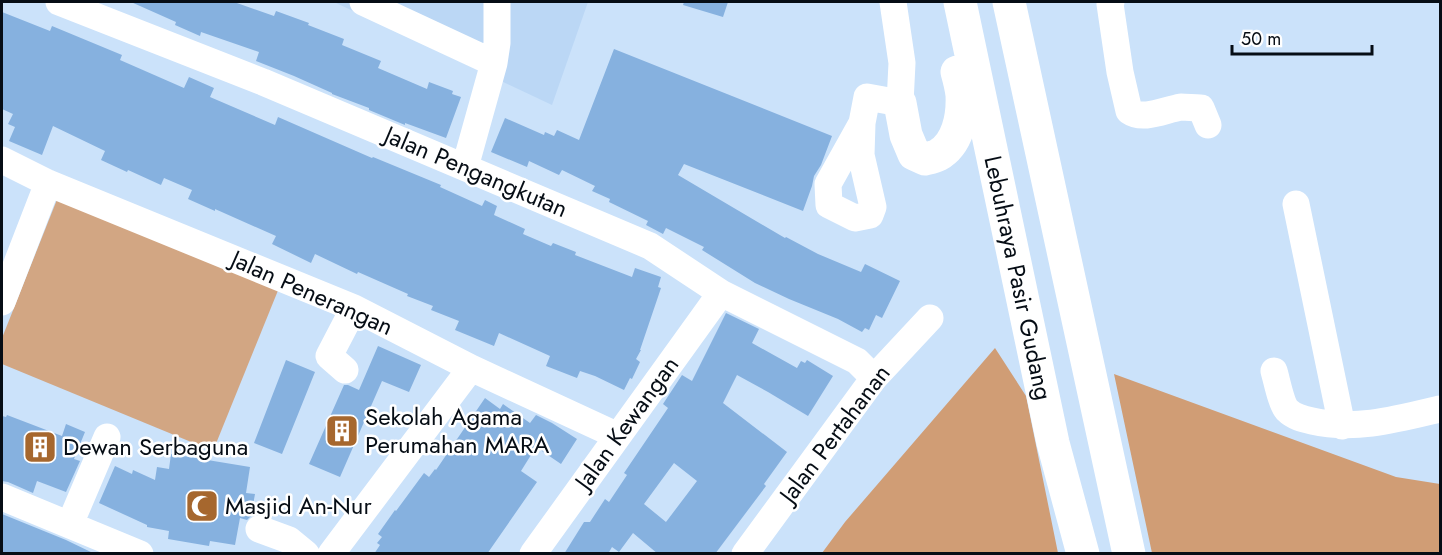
<svg xmlns="http://www.w3.org/2000/svg" width="1442" height="555" font-family="Jost,sans-serif">
<rect width="100%" height="100%" fill="#cbe2fa"/>
<path fill="#bbd7f5" d="M334,2H588L552,105Z"/>
<path fill="#d2a683" d="M58,197L279,288L213,451L2,364V338Z"/>
<path fill="#d09d75" d="M995,348L1026,396L1058,553H822L845,522Z
M1114,374L1396,477L1440,484V553H1152Z"/>
<path fill="#86b1df" fill-rule="evenodd" d="M131,2H234L274,16L276,11L309,23L308,25L344,39L342,45L381,61L378,68L427,89L429,82L453,91L452,94L461,97L446,138L405,123V125L369,110V108L332,94V93L294,76L256,61L259,52L201,32L200,36L175,25L176,22Z
M684,2H728L723,17L683,5Z
M2,12L50,31L52,26L122,55L120,60L184,88L189,77L214,88L210,97L275,125L278,117L372,158L373,157L441,185L440,187L482,206L485,200L497,206L494,215L525,229L523,234L551,246L553,243L576,252L575,255L632,277L635,268L661,277L658,287L661,288L640,350H641L636,359L640,362L632,379L630,378L624,390L595,376L580,371L577,378L546,366L550,356L499,333L494,346L455,330L459,321L431,310L433,306L407,296L408,294L358,272L357,274L315,254L311,263L272,244L276,236L215,209V211L188,199L192,190L164,178L161,185L128,170L127,172L101,160L105,151L53,126L42,155L9,141L15,127L8,124L13,114L2,109Z
M614,49L832,136L821,165L814,176L812,186L803,211L684,164L678,175L785,238L786,237L818,254L861,272L865,264L900,281L882,318L876,315L869,330L865,328L862,332L838,319L789,299L755,283L702,250L704,247L666,228L663,234L646,225L648,221L609,202L610,199L592,191L595,186L562,170L559,175L529,161L527,167L491,152L505,118L544,135L545,132L554,136L557,130L579,140Z
M726,313L759,329L752,343L797,368L801,361L805,363L807,360L833,376L808,416L768,392L737,375L723,403L787,452L764,484L766,486L715,554H658L633,533L619,552L612,547L608,554H564L584,522H590L605,499L609,502L627,475L624,473L668,408L663,404L682,375L692,381ZM674,463L697,481L666,522L644,504Z
M378,346L421,365L409,392L382,381L340,477L309,464L344,385H348L359,390Z
M286,360L315,372L282,454L254,443Z
M485,398L500,409L503,404L530,423L536,415L552,423L577,439L561,464L536,447L521,471L537,482L487,554H374L380,545L377,543L382,537L378,534L395,510L396,511L424,473L429,477L435,469L436,470Z
M7,415L62,436L66,424L85,432L74,459L80,461L66,492L37,481L33,493L8,482L2,481V416L6,417Z
M171,454L250,467L246,493L255,494L251,516L247,520L240,518L235,545L210,541L209,546L168,539L169,531L147,527V525L99,503L115,466L132,474L133,470L155,480L157,467L169,469Z
M2,514L66,540L95,554H2Z"/>
<g fill="none" stroke-linecap="round" stroke-linejoin="round">
<path stroke="#fff" stroke-width="27" d="M59,2L263,82L650,246L721,293L857,361L874,378
M363,2L494,63L497,43V2
M1111,2L1110,4L1120,72L1129,111C1143,121 1164,110 1181,107C1187,107 1194,108 1201,108L1208,125
M862,123L828,184L829,205L855,218L870,215L873,207L861,155L862,123L867,97L900,103L902,63L893,2
M2,160L48,183L354,308L471,368L618,436
M465,167L494,63
M1296,204L1342,426
M2,302L48,183
M345,370L329,356L354,308
M1274,371C1277,381 1281,403 1287,410C1294,417 1303,419 1312,421C1355,431 1398,419 1440,409
M2,497L140,554
M70,524L107,437
M259,529L289,540L306,554
M331,554L471,368
M533,554L721,293
M745,554L874,378L930,318"/>
<path stroke="#fff" stroke-width="33" d="M960,2L1053,443L1083,554
M1009,2L1129,554
M900,103L906,135L914,154L925,159C929,158 934,157 938,155C958,144 963,116 962,95C961,87 959,79 957,72"/>
</g>
<defs>
<g id="building-square" transform="scale(1.725)"><rect x="-9" y="-9" width="18" height="18" rx="4" fill="#a6672e" stroke="#fff"/><path d="M-4-6H4V6H1V3H-1V6H-4ZM-2.5-4.3h1.7v1.8h-1.7ZM.8-4.3h1.7v1.8H.8ZM-2.5-1h1.7V.8h-1.7ZM.8-1h1.7V.8H.8Z" fill="#fff"/></g>
<g id="mosque-square" transform="scale(1.725)"><rect x="-9" y="-9" width="18" height="18" rx="4" fill="#a6672e" stroke="#fff"/><path d="M3.5-4.9A6 6 0 1 0 3.5 4.9A5 5 0 1 1 3.5-4.9Z" fill="#fff"/></g>
</defs>
<g fill-rule="evenodd">
<use href="#building-square" x="342" y="431"/>
<use href="#building-square" x="40" y="447"/>
<use href="#mosque-square" x="202" y="506"/>
</g>
<g text-anchor="middle" stroke-width="5" stroke-linejoin="round" paint-order="stroke">
<g font-size="24" fill="#060d15" stroke="#fff">
<text transform="translate(476 172) rotate(23)" y="8">Jalan Pengangkutan</text>
<text transform="translate(1018 278) rotate(78)" y="8">Lebuhraya Pasir Gudang</text>
<text transform="translate(312 293) rotate(24)" y="8">Jalan Penerangan</text>
<text transform="translate(627 423) rotate(-54)" y="8">Jalan Kewangan</text>
<text transform="translate(835 434) rotate(-53)" y="8">Jalan Pertahanan</text>
</g>
<g font-size="24" fill="#060d15" stroke="#fff" text-anchor="start">
<text x="365" y="425">Sekolah Agama<tspan x="365" dy="28">Perumahan MARA</tspan></text>
<text x="63" y="455">Dewan Serbaguna</text>
<text x="225" y="514">Masjid An-Nur</text>
</g>
</g>
<rect width="1442" height="555" fill="none" stroke="#060d15" stroke-width="6"/>
<path d="M1232 45v9h140v-9" fill="none" stroke="#060d15" stroke-width="3"/>
<text x="1241" y="45" font-size="18" fill="#060d15" stroke="#ffffff" stroke-width="4.5" paint-order="stroke">50 m</text>
</svg>
